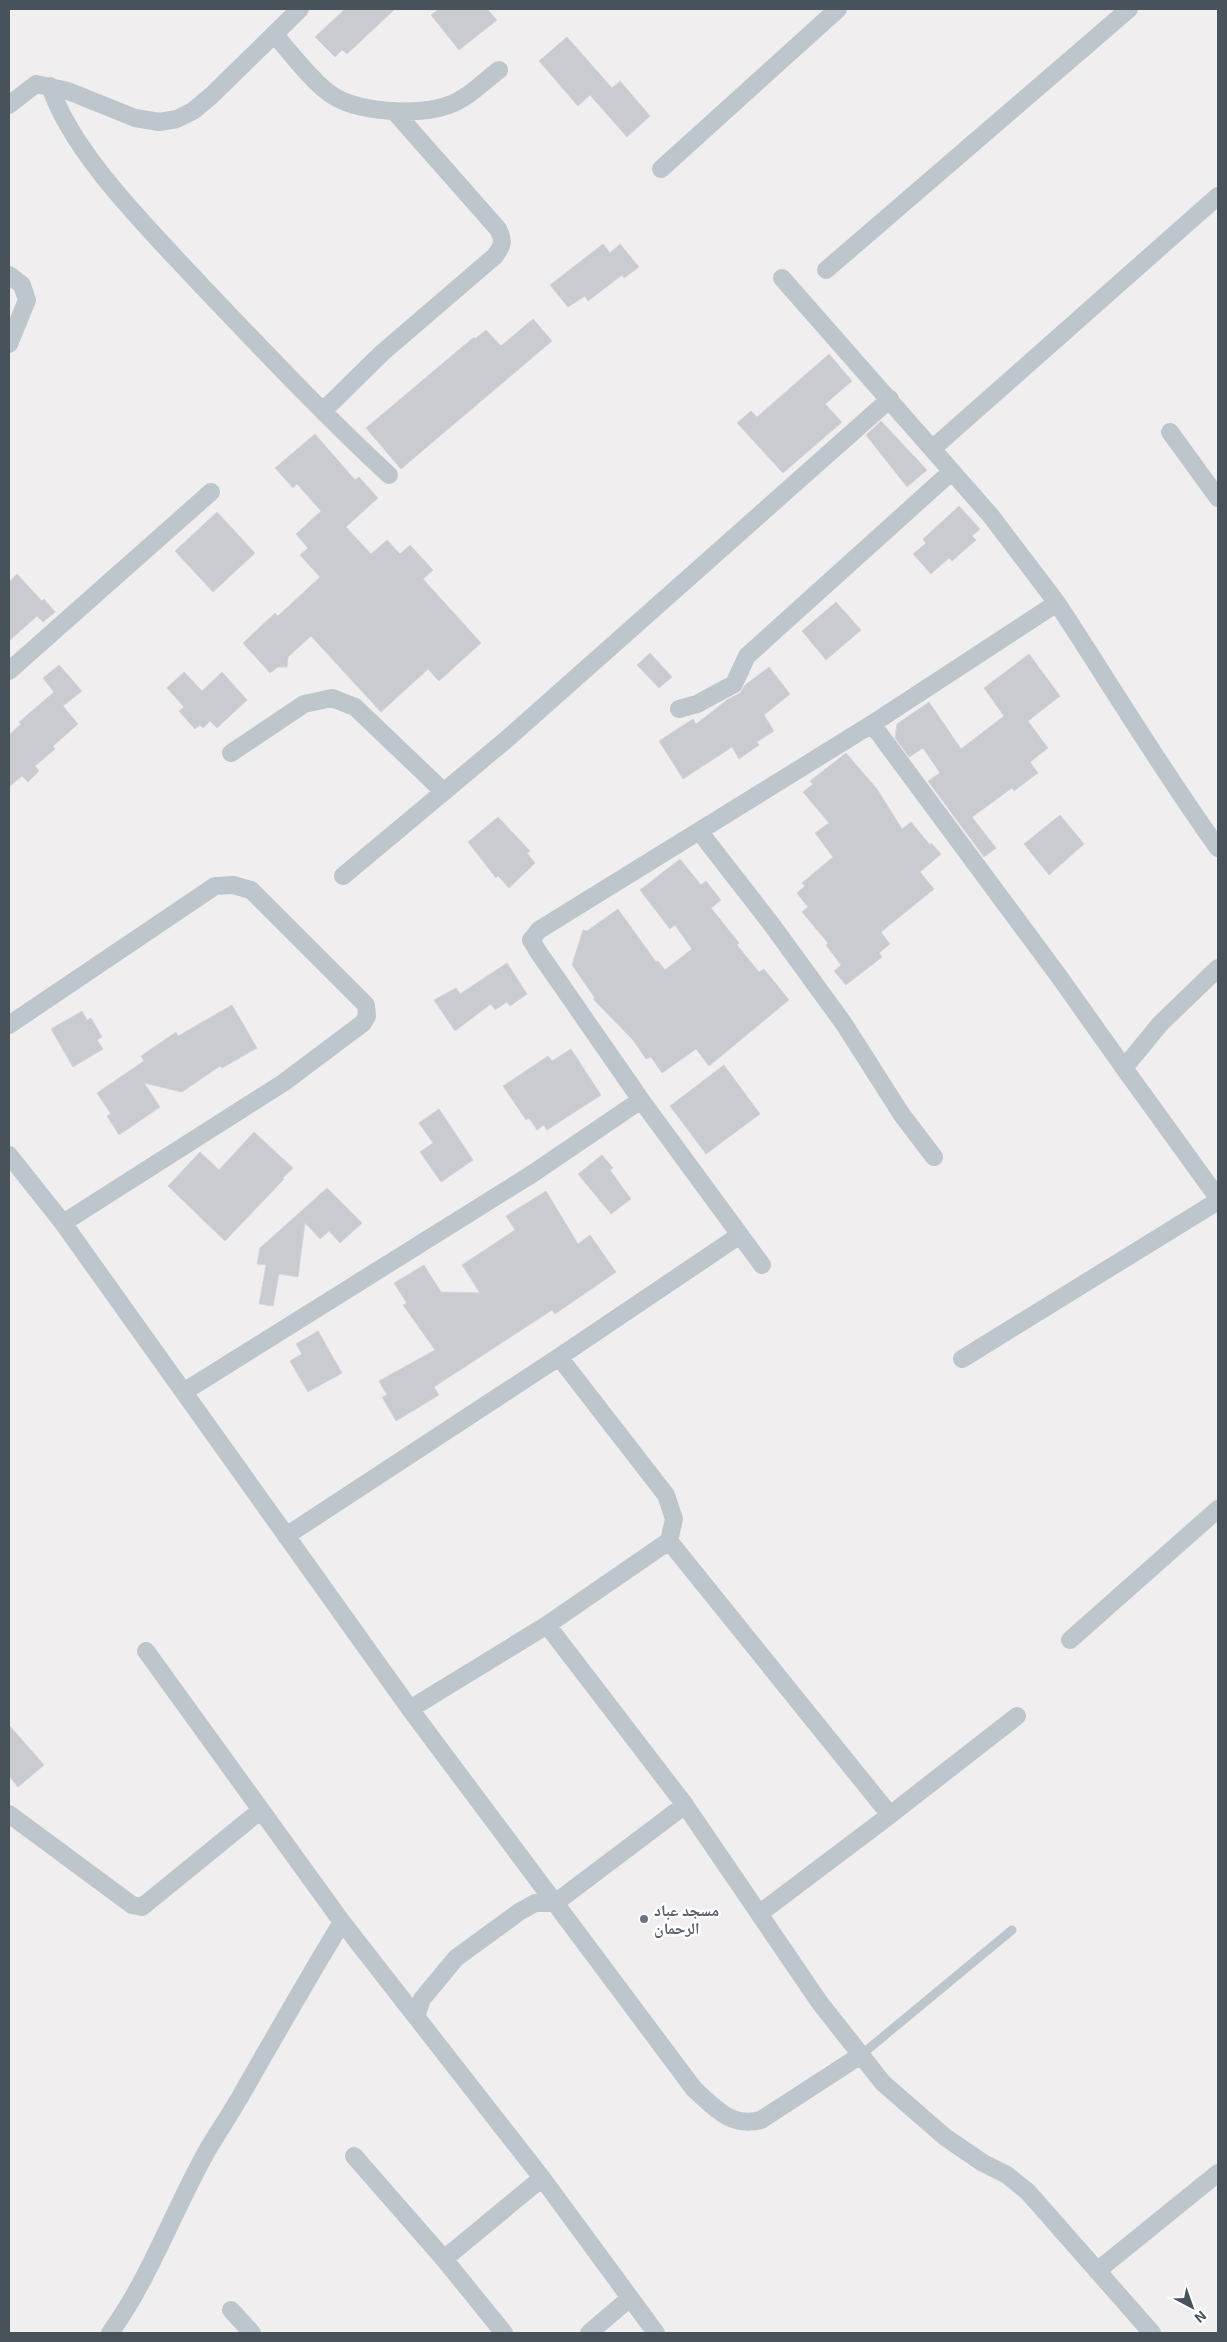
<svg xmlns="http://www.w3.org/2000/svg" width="1227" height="2342" font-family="'Exo 2','Noto Naskh Arabic',sans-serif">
<rect width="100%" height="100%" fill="#f1eeef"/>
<path fill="#c9cbd1" stroke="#d3d5da" d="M345,9H395L347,54L342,50L335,57L315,37Z
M439,9H487L497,20L459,50L431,15Z
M567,37L612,88L620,81L650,116L627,137L590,95L578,106L539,61Z
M603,244L610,253L620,244L639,267L624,278L622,275L588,301L585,296L568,307L550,285Z
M533,319L552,341L401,469L366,428L474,337L475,339L486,330L501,346Z
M829,354L852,381L825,404L842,422L783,473L737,423L751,411L757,417Z
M881,421L927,470L907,487L866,435Z
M315,434L355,480L359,477L378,498L346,527L371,554L387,540L400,554L410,545L433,570L423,579L481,643L439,681L428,669L381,712L311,636L288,657L287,667H278L270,673L243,643L275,613L278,616L320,577L300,555L308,548L296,534L321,511L297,484L293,488L275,468Z
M959,506L980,529L972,536L976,540L952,561L949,558L931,574L913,554L926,543L923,539Z
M217,512L255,553L213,592L175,551Z
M17,574L42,601L44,599L55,612L43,622L37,616L9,641V582Z
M836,602L861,630L826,660L802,631Z
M650,653L672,677L659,688L637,665Z
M1029,654L1060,696L1028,721L1048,748L1030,762L1038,773L1014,791L1012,788L972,817L996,848L984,857L928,781L940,773L923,748L909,757L895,738L897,724L929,702L961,749L1004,716L984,688Z
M59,665L82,691L63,706L78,724L53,746L55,749L35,766L39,771L28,782L22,776L9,787V735L21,724L19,722L54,692L43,678Z
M769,667L790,694L764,715L774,731L757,742L759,745L739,759L732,747L683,779L659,741L693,719L696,724L727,700L740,693L745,685Z
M184,672L202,691L222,672L247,700L217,728L210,721L203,728L200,725L195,729L179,711L184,707L167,688Z
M846,753L877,789L902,829L911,822L930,845L931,843L941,854L920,872L934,889L881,932L890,944L879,953L882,957L846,985L834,971L841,965L826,945L828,943L802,912L808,907L797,893L805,886L802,883L833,857L815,833L829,823L803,792L813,784L810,781Z
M1060,815L1084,844L1049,875L1024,844Z
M498,817L530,851L527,853L535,863L509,888L498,876L496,878L468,842Z
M680,859L701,885L706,881L721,900L711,908L739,943L737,945L759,972L764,969L789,1000L709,1066L696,1049L662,1073L651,1057L646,1059L633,1040L593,999L595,998L572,965L583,930L587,931L618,909L656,962L658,961L665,970L692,949L675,925L670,929L640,890Z
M507,963L527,994L510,1006L507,1002L495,1010L491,1004L455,1031L434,1000L456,988L460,994Z
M232,1005L257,1048L222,1068L220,1066L182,1092L144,1083L160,1107L119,1135L107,1116L111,1114L97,1093L144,1061L141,1056L176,1032L178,1036Z
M82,1011L87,1020L91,1018L102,1037L97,1040L103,1049L73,1067L51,1029Z
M571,1049L601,1095L547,1130L544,1125L537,1130L529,1118L526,1120L503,1086L548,1056L552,1061Z
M724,1065L760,1114L706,1154L670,1106Z
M439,1109L473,1160L441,1182L420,1152L433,1143L419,1123Z
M254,1132L293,1168L283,1178L284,1179L225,1241L168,1186L200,1152L219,1170Z
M602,1155L613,1168L610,1170L631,1199L611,1214L578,1174Z
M327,1188L362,1223L340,1243L329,1231L320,1239L305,1223L298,1277L279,1274L273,1306L259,1304L266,1265L257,1264L260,1248Z
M546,1191L578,1244L590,1235L616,1272L555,1314L552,1310L434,1387L439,1395L396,1421L382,1397L387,1395L379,1381L435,1350L403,1305L407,1303L394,1283L424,1265L441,1292L480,1293L462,1265L515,1230L506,1216Z
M318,1331L342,1373L308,1392L290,1361L302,1354L296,1344Z
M9,1725L44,1765L18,1787L9,1776Z"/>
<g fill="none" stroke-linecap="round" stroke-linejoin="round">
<path stroke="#bec6cd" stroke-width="9" d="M861,2055L1012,1930"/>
<path stroke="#bec6cd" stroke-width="18" d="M274,34C291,53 310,79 329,93C355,113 418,116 449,105C468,98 483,82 499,70
M50,86C72,154 151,231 200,284C262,349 323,414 389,475
M9,105L36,84L68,91L135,118L159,122L177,119L193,111L212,95L300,9
M661,169L838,9
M826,270L1129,9
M9,275L22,285L27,300L9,344
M782,278L991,516L1057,603
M323,411L382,353L495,256C503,245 504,241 498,229L394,111
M1170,432L1218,498
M932,449L1218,196
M9,671L211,492
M679,709L697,704L734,684L747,656L951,472
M872,724L1058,975L1124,1068
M231,753L304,704L332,698L355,707L444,792
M699,831L772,925L844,1024L902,1115L934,1157
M343,876L507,739L890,399
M1218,968L1160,1024L1124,1068L1218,1198
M9,1025L215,886L233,885L251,890L366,1005L367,1016L363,1023L283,1083L63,1223
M9,1155L63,1223L410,1709L547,1625L669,1541L674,1519L666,1495L559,1357
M762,1265L641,1100L539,953L531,940L539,930L872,724L1057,603C1111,685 1161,769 1218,848
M962,1359L1218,1201
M185,1391L532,1174L641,1100
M286,1536L559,1357L740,1235
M669,1541L890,1815L1017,1716
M547,1625L685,1805L820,2003L883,2083L945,2137L983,2163L1007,2175L1028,2192L1152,2333
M1070,1640L1218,1509
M146,1651L342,1922L542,2178L656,2333
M410,1709L694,2089C715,2108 731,2128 761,2120L861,2055
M9,1814L132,1905L142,1907L261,1810
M760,1913L890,1815
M416,2017L422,1999L456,1958L519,1912L535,1903H555L685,1805
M354,2156L444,2259L504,2333
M444,2259L542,2178
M1097,2271L1218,2173
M231,2310L252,2333
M110,2333C151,2276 174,2209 208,2149C220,2129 233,2110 244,2090C276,2034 308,1978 342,1922
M589,2333L630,2298"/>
</g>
<circle fill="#6b7280" stroke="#fff" stroke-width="2" cx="644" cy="1919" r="5"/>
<g text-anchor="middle" stroke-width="5" stroke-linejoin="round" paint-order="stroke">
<g font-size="16" font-weight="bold" fill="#5b616d" stroke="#fff" text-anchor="start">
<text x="654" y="1916">مسجد عباد<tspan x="654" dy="18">الرحمان</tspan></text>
</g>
</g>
<rect width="1227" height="2342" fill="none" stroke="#48525b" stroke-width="20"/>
<g transform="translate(1192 2307) rotate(139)" stroke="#ffffff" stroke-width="4" paint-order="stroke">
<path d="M0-4L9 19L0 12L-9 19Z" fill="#48525b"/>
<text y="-8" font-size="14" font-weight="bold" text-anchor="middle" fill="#48525b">N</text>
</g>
</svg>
